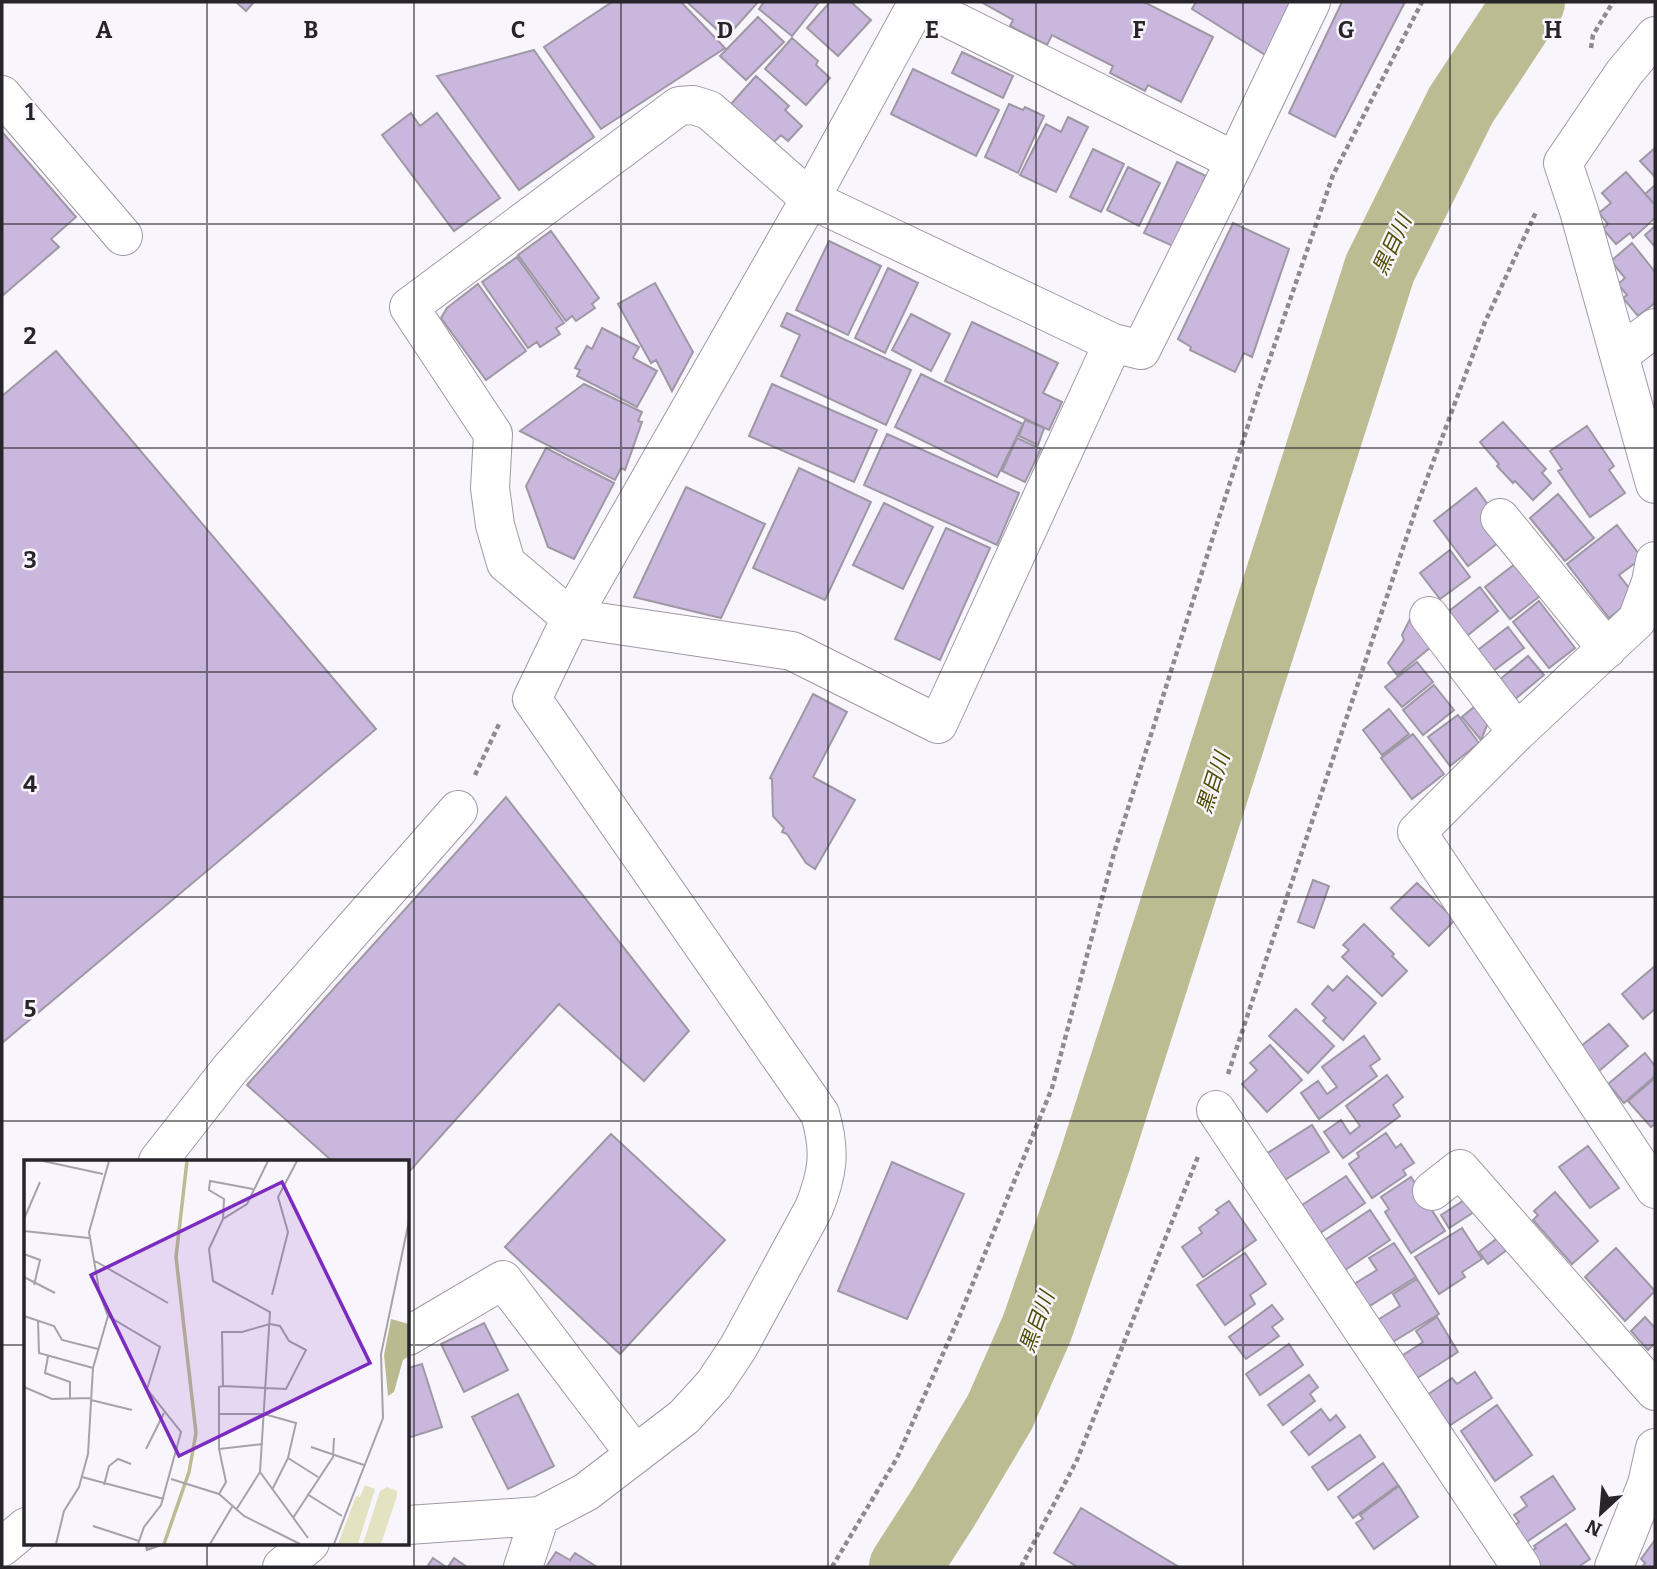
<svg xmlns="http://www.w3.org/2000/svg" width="1657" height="1569" font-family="Bitter,'Noto Sans JP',serif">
<rect width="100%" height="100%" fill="#f9f5fd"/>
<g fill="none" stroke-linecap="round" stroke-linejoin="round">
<path stroke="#bcbc93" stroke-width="72" d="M905,1567L943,1508L1000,1412L1037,1328L1095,1160L1380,268L1461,105L1529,2"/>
</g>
<path fill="#cab7dd" stroke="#9e98a5" stroke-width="2" d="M236,2H254L246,11Z
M612,2H681L725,48L601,129L544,47Z
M687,2H758L726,38Z
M764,2H819L792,36L759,9Z
M830,2H851L871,20L838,56L807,28Z
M984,2H1144L1213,37L1181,102L1148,85L1145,91L1110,73L1113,66L1052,35L1047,45L1010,26L1013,20L983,3Z
M1196,2H1292L1267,56L1192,9Z
M1342,2H1405L1335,137L1289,113Z
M758,17L784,42L746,80L720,56Z
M792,38L818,61L816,65L830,78L806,105L765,69Z
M534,50L594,137L519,190L437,76Z
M962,52L1013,76L1003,98L952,73Z
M913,69L999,110L976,156L891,114Z
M756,76L789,106L785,110L802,126L788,141L781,135L774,142L731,104Z
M1009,104L1023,110L1025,107L1044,116L1018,173L985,157Z
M411,113L420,126L437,113L500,198L454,231L382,135Z
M1068,117L1088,127L1056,192L1020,175L1046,124L1061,132Z
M2,132L76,217L51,239L59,247L2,296Z
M1655,148V177L1640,161Z
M1093,149L1124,164L1101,212L1070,197Z
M1177,162L1206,176L1173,246L1144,233Z
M1128,167L1160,183L1139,226L1107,210Z
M1626,172L1655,205V218L1633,238L1630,233L1616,244L1603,229L1608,224L1599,213L1611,203L1602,193Z
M1655,185V205L1645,194Z
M1233,223L1289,249L1252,357L1244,353L1235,372L1190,350L1191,347L1178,339Z
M1655,226V247L1645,235Z
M551,231L599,298L592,304L595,308L576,321L572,316L566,321L518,255Z
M829,241L881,266L848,335L796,310Z
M1632,243L1655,272V303L1638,316L1623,298L1627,295L1618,284L1625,278L1611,261Z
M517,257L564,323L556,328L560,334L540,347L537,342L528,348L482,282Z
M888,268L918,283L885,353L855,338Z
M655,283L693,352L672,391L656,360L651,363L618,304Z
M478,284L526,351L486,380L441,318L447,308Z
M787,313L911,370L886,425L781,376L800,335L781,326Z
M911,314L950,334L931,371L892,350Z
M972,322L1058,363L1043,393L1062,402L1049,430L945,381Z
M602,328L639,347L633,358L657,371L637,407L577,376L580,370L575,368L587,346L592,349Z
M56,351L376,729L2,1043V396Z
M921,374L1023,424L997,477L895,427Z
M584,384L642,412L638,421L642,422L625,470L621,468L615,480L520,431Z
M772,384L877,430L854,482L749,436Z
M1025,420L1044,428L1038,445L1019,436Z
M1503,422L1546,469L1542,473L1551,483L1533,500L1515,481L1513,483L1497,466L1499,464L1480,442Z
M1587,426L1614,466L1609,470L1625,493L1590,517L1558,471L1562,469L1550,451Z
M887,434L1019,493L997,545L864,485Z
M1017,438L1041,449L1025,482L1002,471Z
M546,448L614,483L574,559L548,547L526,486Z
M799,468L871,502L825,600L753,568Z
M686,487L765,524L721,618L634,597Z
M1476,488L1491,509L1502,540L1468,566L1434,521Z
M1558,494L1594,538L1565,561L1530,518Z
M884,503L933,527L903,589L853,565Z
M1617,525L1642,558L1619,575L1636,597L1609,618L1567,564Z
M946,528L990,548L940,660L895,639Z
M1450,550L1470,577L1440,599L1420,573Z
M1519,561L1544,593L1510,619L1485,587Z
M1480,587L1498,611L1463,639L1444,615Z
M1539,601L1575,648L1549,668L1513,622Z
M1417,605L1443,637L1397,675L1388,663L1404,640L1402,635Z
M1508,627L1524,648L1489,674L1474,653Z
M1528,656L1544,675L1514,700L1498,681Z
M1417,662L1433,682L1402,707L1385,687Z
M1434,685L1454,710L1423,735L1403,710Z
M813,694L847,712L813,777L855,800L815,869L806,863L787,834L782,832L784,828L773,816L772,779L770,778Z
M1474,707L1488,723L1481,740L1462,717Z
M1389,709L1409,734L1382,755L1363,730Z
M1458,715L1479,743L1450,766L1428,737Z
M1413,734L1444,774L1412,799L1381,758Z
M506,797L689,1031L644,1081L559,1004L408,1173V1161H332L247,1085Z
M1313,880L1329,886L1314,928L1298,922Z
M1417,883L1455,920L1429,946L1391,908Z
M1364,924L1394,954L1392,956L1407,971L1382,996L1342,957L1349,950L1343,945Z
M1655,966V1009L1643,1019L1622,994Z
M1347,976L1376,1003L1343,1040L1323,1021L1326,1018L1312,1004L1328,986L1333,991Z
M1296,1009L1334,1046L1308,1073L1269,1036Z
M1609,1024L1628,1046L1599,1071L1580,1047Z
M1364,1036L1380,1059L1370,1066L1377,1076L1319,1119L1301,1093L1318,1081L1327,1094L1337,1087L1322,1067Z
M1270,1045L1302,1080L1267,1112L1242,1084L1257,1070L1250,1063Z
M1645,1053L1655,1066V1076L1624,1103L1608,1084Z
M1387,1075L1403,1097L1393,1105L1400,1116L1343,1158L1324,1132L1341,1120L1350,1134L1360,1126L1346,1106Z
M1655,1078V1124L1651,1127L1628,1101Z
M1312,1125L1329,1152L1283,1181L1266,1154Z
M1386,1133L1396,1148L1401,1144L1414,1163L1403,1170L1406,1175L1372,1198L1349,1164L1359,1157L1357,1153Z
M611,1134L725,1240L620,1354L505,1247Z
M1588,1146L1619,1188L1590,1208L1559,1167Z
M892,1162L964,1194L907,1319L838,1291Z
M1346,1176L1365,1203L1320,1233L1302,1205Z
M1411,1177L1445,1231L1411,1253L1385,1212L1389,1209L1381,1197Z
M1555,1192L1598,1241L1572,1264L1533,1220L1538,1215L1534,1211Z
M1466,1199L1474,1212L1449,1228L1441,1215Z
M1229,1201L1256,1240L1203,1277L1182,1247L1202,1233L1199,1228L1219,1213L1216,1210Z
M1370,1210L1390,1240L1345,1270L1325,1240Z
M1462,1228L1482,1259L1462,1272L1465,1277L1439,1294L1415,1257Z
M1499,1237L1508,1249L1488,1264L1479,1252Z
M1394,1243L1416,1277L1368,1307L1354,1284L1377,1270L1369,1258Z
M1616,1248L1655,1291L1625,1321L1585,1277Z
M1245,1253L1266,1284L1250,1295L1255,1304L1225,1325L1197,1285Z
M1417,1279L1439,1314L1391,1343L1376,1321L1400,1306L1393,1294Z
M1272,1305L1283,1319L1272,1327L1279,1336L1246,1359L1229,1337Z
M1437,1317L1458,1352L1414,1380L1400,1357L1423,1342L1416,1331Z
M1645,1317L1655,1328V1343L1648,1350L1631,1331Z
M484,1323L508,1370L464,1392L441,1344Z
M1289,1344L1303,1365L1260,1395L1246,1374Z
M422,1364L442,1427L408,1438V1368Z
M1475,1372L1492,1398L1449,1426L1427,1395L1452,1378L1457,1384Z
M1309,1375L1318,1387L1310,1394L1315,1401L1283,1425L1268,1405Z
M518,1394L554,1466L508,1489L472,1417Z
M1497,1405L1532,1455L1495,1481L1461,1431Z
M1321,1409L1330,1421L1336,1415L1345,1427L1309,1455L1291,1432Z
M1360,1435L1375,1457L1328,1490L1312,1467Z
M1383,1463L1398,1485L1353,1518L1338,1497Z
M1553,1476L1575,1509L1525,1543L1514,1526L1519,1522L1514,1515L1527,1506L1521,1497Z
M1399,1486L1418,1517L1374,1549L1356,1523L1363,1519L1360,1515Z
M1081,1508L1179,1567H1078L1054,1553Z
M1566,1524L1590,1559L1578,1567H1541L1530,1552L1536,1548L1534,1546Z
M1655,1540V1567H1642L1645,1563L1641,1559Z
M145,1543H167L147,1550Z
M556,1552L570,1560L575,1553L597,1567H546Z
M433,1558L446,1567H427Z
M454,1558L467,1567H448Z"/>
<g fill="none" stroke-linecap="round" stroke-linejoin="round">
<g stroke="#a099a6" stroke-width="40">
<path id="minor" d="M916,2L1235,161
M1655,36L1624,73L1563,163L1579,211L1655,484
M2,95L123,236
M693,105L709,110L810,199L1113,343L938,724L792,651L571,618L506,563L495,525L490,488L493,434L409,307L679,106Z
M1113,343L1141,350L1235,161L1311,2
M1619,355L1655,328
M1500,518L1607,649
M1655,561L1651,582L1637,620L1517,732L1417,832L1655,1189
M1429,616L1517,732
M1216,1110L1521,1567
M158,1161L230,1069L458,810
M1432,1191L1460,1169L1655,1391
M408,1336L503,1280L635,1454
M408,1525L540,1516L586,1492L684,1417L714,1384L738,1348L814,1208C828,1173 831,1151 820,1114L532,699L571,618L810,199L918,2
M2,1547L26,1527
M282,1567L310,1543
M523,1567L540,1516
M1614,1567L1647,1484L1655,1448"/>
</g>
<path stroke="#8d8a90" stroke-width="4.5" stroke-dasharray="5 3.5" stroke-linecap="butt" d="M1591,48L1593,35L1613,2
M475,775L500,722
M1228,1074L1419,500L1485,322L1536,212
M832,1567L897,1458L960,1315L1052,1088L1114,853L1259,390L1333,175L1422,2
M1021,1567L1077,1460L1199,1154"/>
<use href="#minor" stroke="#fff" stroke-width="38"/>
</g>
<path fill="none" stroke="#27252a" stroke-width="2" stroke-opacity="0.55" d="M207,2V1161M414,2V1567M621,2V1567M828,2V1567M1036,2V1567M1243,2V1567M1450,2V1567M2,224H1655M2,448H1655M2,672H1655M2,897H1655M2,1121H1655M2,1345H26M408,1345H1655M207,1543V1567"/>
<g text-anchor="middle" stroke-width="5" stroke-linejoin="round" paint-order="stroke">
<g font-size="21" font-style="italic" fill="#504e05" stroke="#f9f5fd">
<text transform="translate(1392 245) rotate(-65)" y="7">黒目川</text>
<text transform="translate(1213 783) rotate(-72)" y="7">黒目川</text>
<text transform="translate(1037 1322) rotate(-70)" y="7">黒目川</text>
</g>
</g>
<g transform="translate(24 1160)">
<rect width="385" height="385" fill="#f9f5fd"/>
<path d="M341,325L351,329L334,384H314L332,336L336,337ZM363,327L373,331V336L357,384H339L356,331Z" fill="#e3e3c1"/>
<path d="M367,159L385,164V196L379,200L370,232L364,236L360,195Z" fill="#baba91"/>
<path fill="none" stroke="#bcbc93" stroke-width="3.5" d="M140,384L165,312L172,273L152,97L163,1"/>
<path fill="none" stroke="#a5a2a9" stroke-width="2" d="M19,1L79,14M85,1L65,72L76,135L84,156L136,187L123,229L157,272L137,345L120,367L114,384M0,59L16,22M199,59L200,39L185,30L186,21L229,29M0,71L65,78M0,94L16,100L10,125M71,101L144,143M0,117L31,133M248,135L264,72L254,37L273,1M0,156L30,166L38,180L74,189M14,160L15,193L69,208M246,164L256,166L265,181L282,190L262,229L199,226L198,172H218ZM24,196L21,213L46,222V239M0,227L28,239L67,238M67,240L108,250M195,254H240L272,263L264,298L248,330M287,287L340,305M122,289L140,253M195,289L239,284M264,298L294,317M236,312L284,378M58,317L140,339M147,319L195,334L220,356L276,384M80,325L85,306L94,299L107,304M195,334L202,322L195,289V227L199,226M283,334L318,356M212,350L236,312L246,152L189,121L185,89L199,59L223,44L244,1M269,358L309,297L310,278M69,366L115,381M32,384L40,351L55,327L64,294L69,208L84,156M186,384L208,347M310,384L359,258L357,194L385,61"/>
<path fill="#7b2cbf" fill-opacity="0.15" stroke="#7b2cbf" stroke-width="3.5" d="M258,22L346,203L155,296L67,115Z"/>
<rect width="385" height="385" fill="none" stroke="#27252a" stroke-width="3.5"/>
</g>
<g font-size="23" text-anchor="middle" font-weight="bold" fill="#27252a" stroke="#f9f5fd" stroke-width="5" stroke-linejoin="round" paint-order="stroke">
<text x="104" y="38">A</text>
<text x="311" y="38">B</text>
<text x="518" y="38">C</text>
<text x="725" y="38">D</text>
<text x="932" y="38">E</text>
<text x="1139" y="38">F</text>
<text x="1346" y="38">G</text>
<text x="1553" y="38">H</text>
<text x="30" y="120">1</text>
<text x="30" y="344">2</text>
<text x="30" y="568">3</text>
<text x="30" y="792">4</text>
<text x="30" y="1017">5</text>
</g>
<rect width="1657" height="1569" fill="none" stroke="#27252a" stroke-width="7"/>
<g transform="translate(1601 1513) rotate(206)" stroke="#f9f5fd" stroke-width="5" paint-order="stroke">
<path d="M0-5L12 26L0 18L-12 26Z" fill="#27252a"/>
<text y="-10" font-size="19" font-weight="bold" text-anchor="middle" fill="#27252a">N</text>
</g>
</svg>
